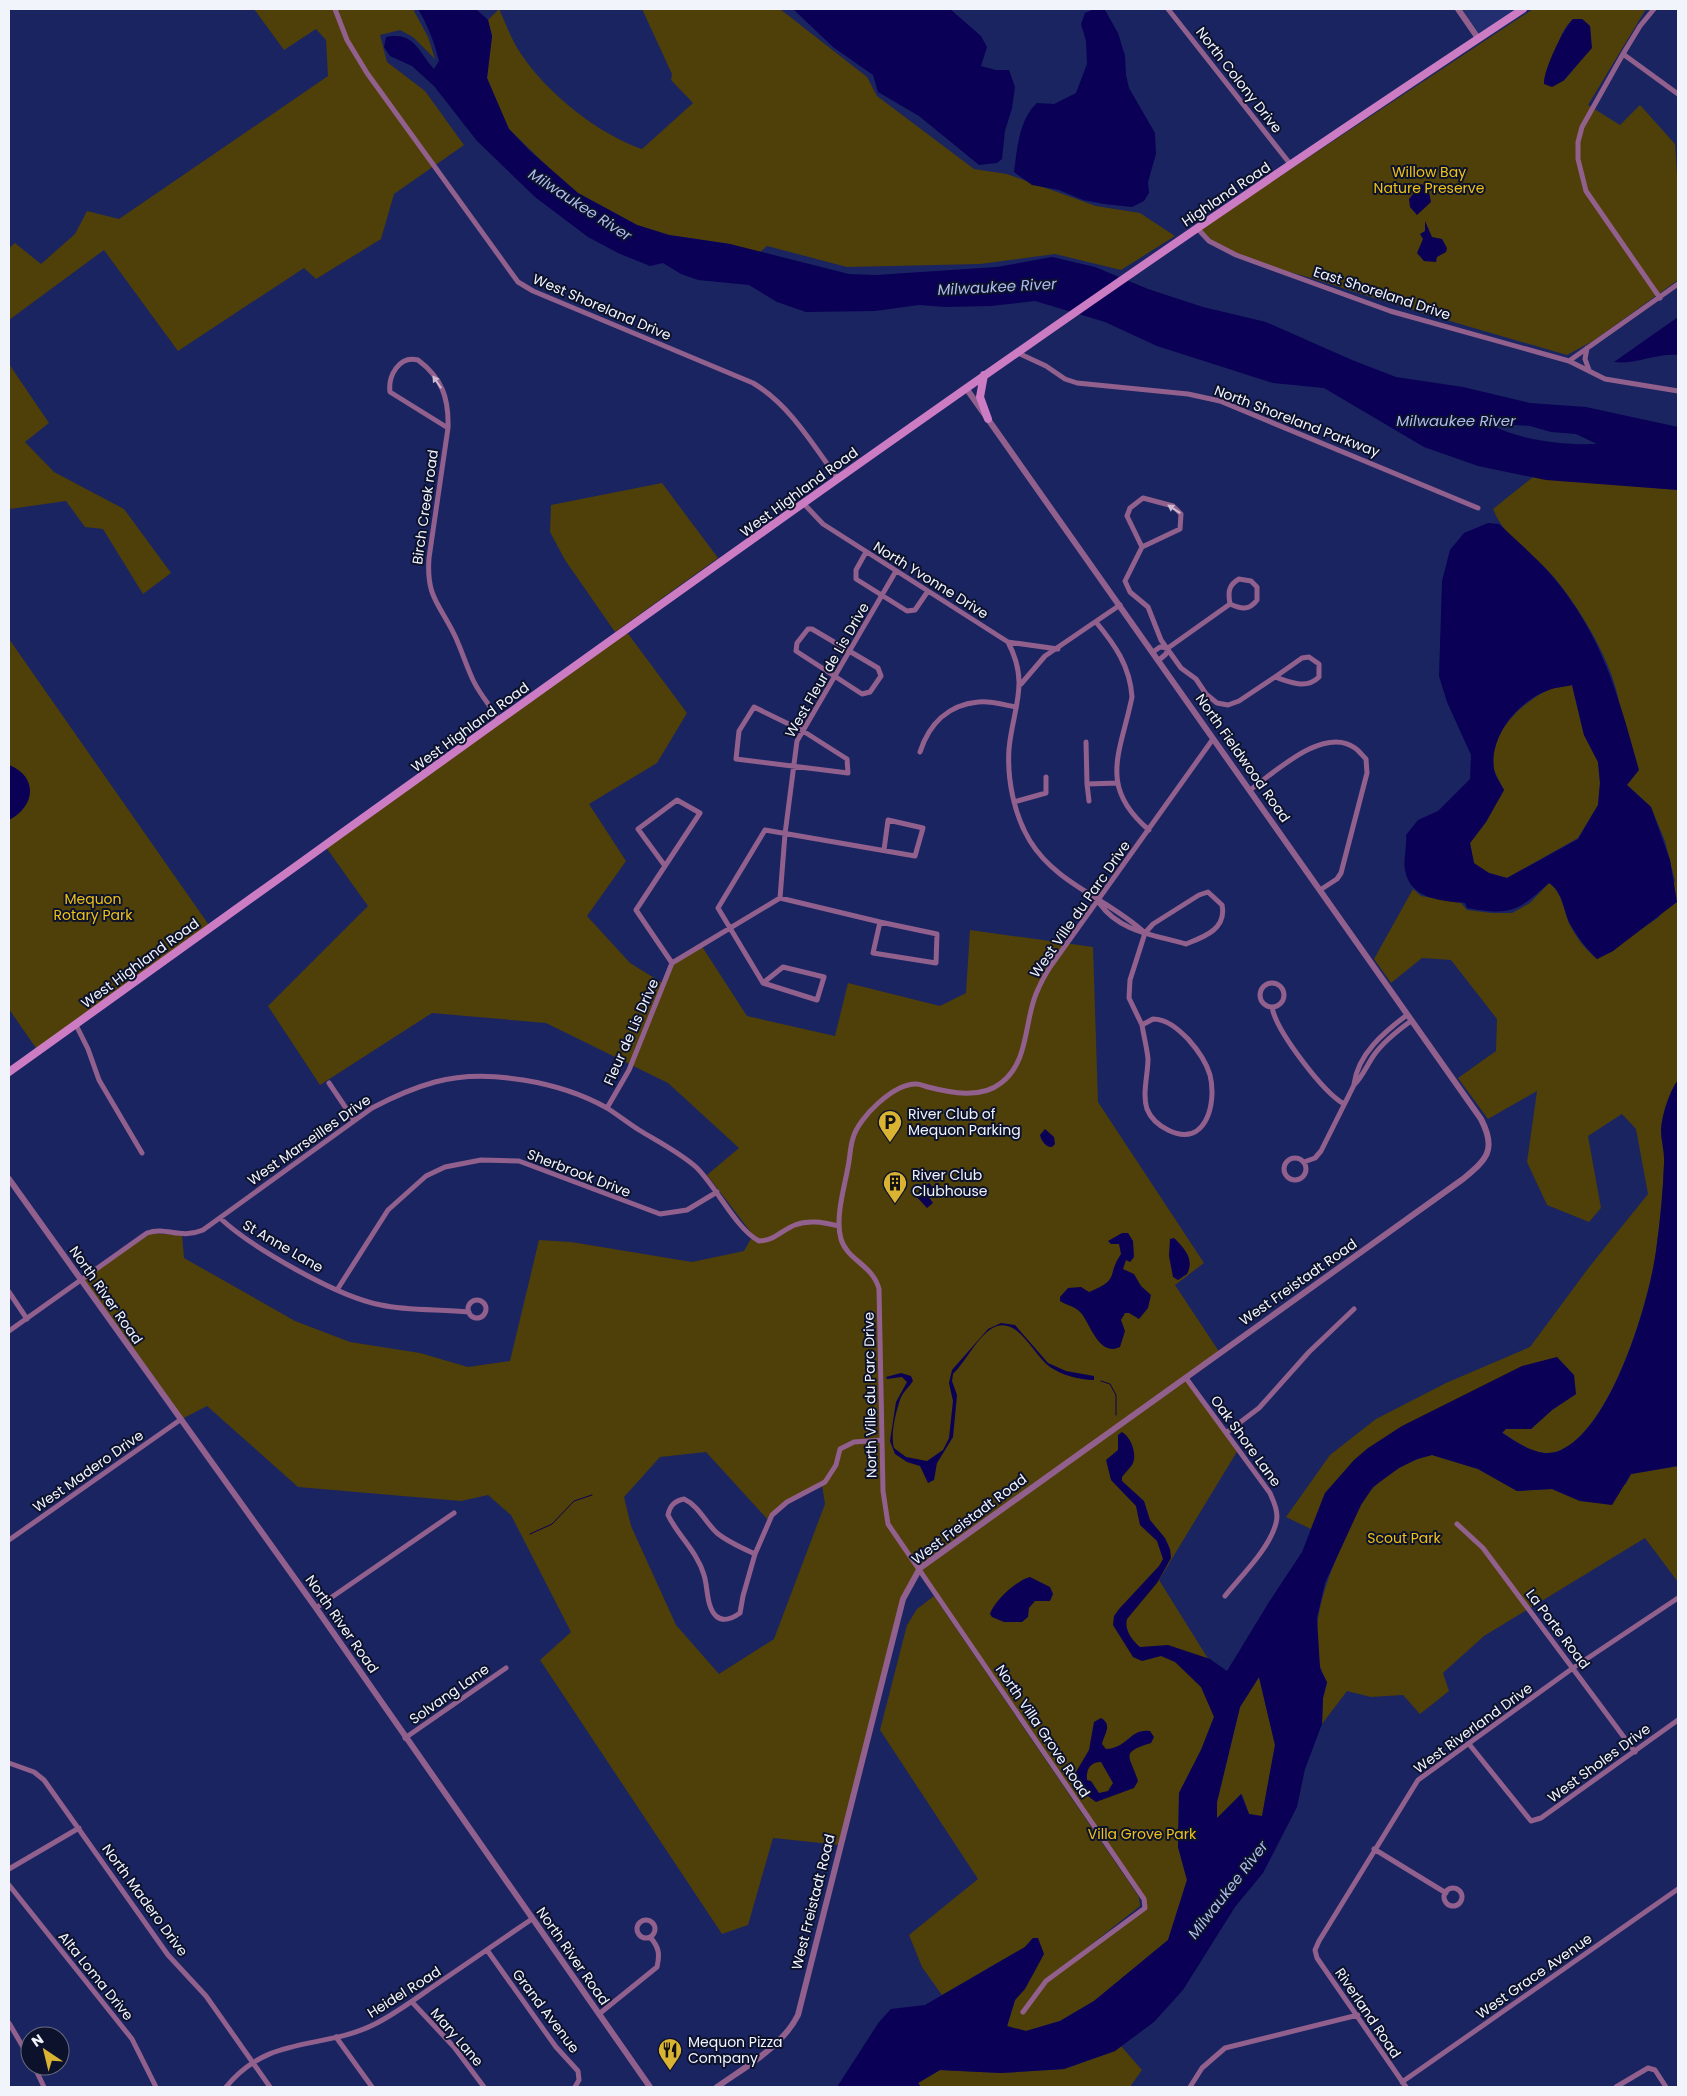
<svg xmlns="http://www.w3.org/2000/svg" width="1687" height="2096" font-family="Poppins,sans-serif">
<rect width="100%" height="100%" fill="#1a2461"/>
<path fill="#232e71" d="M1462,9H1518L1479,33Z"/>
<path fill="#4f3f09" fill-rule="evenodd" d="M254,9H413L428,37L435,59L413,37L400,30L380,35L387,62L425,91L464,145L394,194L381,239L316,279L304,268L178,351L104,250L9,320V248L15,243L41,264L75,234L87,211L119,219L328,76L326,40L316,29L284,50Z
M499,9C506,24 512,41 521,54C547,93 598,134 642,149L693,103L671,80L672,74L642,9H780L867,77L877,96L974,169L1007,174L1096,206L1140,213L1175,236L1121,270L1055,254L980,264L847,267L767,246L759,253L730,244L669,235L637,225L578,193L551,170L509,129L495,99L487,78L492,36L488,20Z
M1533,9H1646L1588,105L1620,125L1640,105L1675,144L1678,188V280L1593,341L1567,355C1484,331 1400,307 1317,280C1279,268 1228,260 1200,229ZM1573,19H1582L1590,26L1591,48L1564,81C1558,55 1552,40 1573,19Z
M9,364L49,423L25,442L54,472L124,509L171,573L143,594L103,529L85,527L66,501L10,509L9,507Z
M1533,477L1678,490V1080C1669,1092 1662,1115 1661,1130C1661,1141 1665,1152 1664,1164C1663,1193 1660,1222 1656,1251C1649,1302 1611,1428 1561,1450C1540,1460 1518,1443 1502,1432L1506,1429H1531L1552,1410L1576,1394L1325,1493L1311,1529L1286,1517L1330,1455L1376,1419L1446,1383L1530,1347L1590,1266L1648,1194L1636,1129L1622,1114L1588,1136L1601,1208L1589,1222L1547,1205L1527,1162L1537,1091L1488,1119L1458,1078L1496,1051L1497,1019L1451,960L1422,958L1391,983L1374,959L1413,889L1421,896L1461,903L1467,910L1492,913H1512L1530,903L1549,883C1563,893 1563,910 1570,925C1577,939 1585,949 1597,959L1613,951L1625,940L1659,917L1675,881L1665,841L1651,807L1627,785C1624,756 1624,725 1618,697C1610,658 1579,607 1553,576C1533,553 1504,538 1493,509Z
M662,483L718,558L615,632L565,560L550,532L551,505Z
M626,631L687,713L657,763L589,804L626,861L587,916L630,963L664,984L672,963L701,945L747,1016L835,1036L848,983L940,1006L966,993L970,930L1093,947L1098,1102L1204,1263L1175,1285L1220,1353L1186,1378L1238,1450L1159,1580L1222,1681L1217,1709L1201,1750L1179,1793L1178,1847L1187,1880L1168,1940L1094,2001L1060,2021L1026,2031L1007,2027L1015,2000L1035,1971L1033,1938L1025,1947L942,1995L922,1967L909,1935L978,1879L880,1730L907,1625L917,1609L934,1596L1139,1897L1140,1906L1041,1984L1145,1907L1143,1899L920,1568L910,1584L840,1845L773,1838L748,1925L722,1934L540,1660L571,1632L511,1515L488,1495L461,1501L298,1487L207,1406L180,1420L80,1281L147,1233L182,1235L184,1258L295,1321L350,1342L420,1353L468,1367L510,1361L539,1240L571,1242L692,1262L744,1251L753,1235L707,1175L739,1148L668,1083L546,1023L432,1013L320,1085L268,1006L368,906L325,846ZM706,1452L769,1521L786,1502L822,1485L825,1504L774,1639L719,1674L676,1625L631,1526L624,1497L660,1457Z
M9,639L211,928L38,1051L9,1009Z
M1572,685L1584,735L1598,762L1600,783L1598,805L1578,838L1507,878L1489,873L1474,864L1470,843L1486,822L1504,790C1501,784 1496,776 1494,769C1487,736 1519,705 1546,691C1553,687 1564,687 1572,685Z
M1432,1455L1478,1469L1517,1491L1552,1489L1580,1501L1626,1484L1631,1474L1678,1466V1582L1645,1538L1484,1636L1443,1673L1449,1691L1420,1714L1403,1695L1371,1697L1347,1691L1322,1724L1323,1698L1327,1683C1303,1639 1325,1583 1344,1541C1352,1523 1359,1503 1373,1488C1388,1472 1410,1460 1432,1455Z
M1259,1677L1275,1745L1262,1817L1249,1814L1242,1794L1217,1819V1802L1240,1707Z
M1121,2046L1142,2070L1130,2087H921L918,2083L940,2070L1001,2073L1064,2069L1115,2051Z"/>
<path fill="#0a0055" fill-rule="evenodd" d="M418,9H476L488,20L492,36L487,78L509,129L529,150L578,193L637,225L669,235L730,244L849,274L876,275L997,267L1052,257L1095,267L1148,289L1203,307L1266,322L1352,360L1396,377L1463,387L1530,403L1586,407L1678,427V490L1546,480L1478,466L1424,447L1324,388L1273,383L1157,346L1105,322L1035,301L991,306L946,307L919,305L875,311L806,312L777,302L749,285L698,280L681,274L663,263L650,266L618,253L588,237L535,197L477,141L434,86L412,66L390,56L384,47L386,37C414,31 418,51 434,69L439,61C434,41 428,26 418,9ZM1502,424L1530,426L1551,432L1576,434L1597,444C1562,445 1524,441 1491,425Z
M793,9H950L981,36L987,47L981,66L996,70H1009L1015,87L1012,108L1005,131L1002,159L997,163L979,165L919,116L878,92L873,75L833,47Z
M1092,10H1105L1118,33L1125,56L1126,75L1129,88L1155,133L1156,154L1148,182L1149,193L1144,201L1132,207L1104,204L1083,200L1059,190L1032,185L1014,172C1017,150 1019,119 1037,103L1054,104L1076,93L1087,64L1086,41L1081,24L1085,13Z
M1573,19H1582L1590,26L1592,48L1563,81L1552,87L1544,84C1543,71 1563,29 1573,19Z
M1421,184L1428,187L1431,202L1417,215L1410,207L1409,199Z
M1425,221L1432,237L1442,239L1447,248L1446,252L1437,257L1436,262L1424,261L1417,253L1423,239L1420,234L1425,231Z
M1678,317V355C1656,353 1635,365 1614,362Z
M1488,523L1499,524C1517,541 1537,558 1553,577C1603,636 1619,698 1639,770L1627,785L1651,807L1670,860L1677,902L1613,951L1597,959C1586,948 1578,938 1570,924C1563,909 1563,892 1549,883C1518,911 1511,916 1467,908L1465,903C1441,901 1410,899 1405,870C1403,862 1407,846 1406,835L1418,820L1438,811L1470,779L1471,755L1447,702L1439,676L1442,581L1450,550L1464,533ZM1572,685L1584,735L1598,762L1600,783L1598,805L1578,839L1507,878L1489,873L1474,863L1470,843L1486,822L1504,790C1501,784 1495,776 1494,769C1489,736 1519,700 1549,690C1556,687 1564,687 1572,685Z
M9,765C39,777 35,807 9,820Z
M1678,1080V1466L1631,1474L1612,1505L1580,1501L1552,1489L1517,1491L1478,1469L1432,1455L1417,1459L1399,1468L1373,1487L1361,1505L1325,1583L1317,1618L1320,1668L1327,1682L1323,1698L1322,1724L1305,1769L1297,1807L1263,1873L1235,1907L1183,1990L1154,2022L1115,2051L1064,2069L1001,2073L940,2070L918,2083L921,2087H837L879,2022L891,2009L925,2005L1025,1947L1033,1938H1038L1044,1954L1025,1989L1015,2000L1007,2026L1026,2031L1060,2021L1094,2001L1168,1940L1187,1880L1178,1847L1179,1793L1201,1750L1214,1717L1201,1687L1175,1662L1161,1656L1142,1661L1133,1657L1113,1625L1114,1616L1119,1609L1159,1566L1163,1559L1157,1541L1140,1525L1136,1506L1111,1480L1106,1460L1118,1450V1435L1122,1432C1131,1437 1138,1455 1132,1465C1129,1469 1125,1473 1122,1477V1481L1144,1501L1150,1520L1165,1538L1170,1549L1171,1558L1157,1583L1127,1619C1124,1630 1132,1640 1140,1647L1168,1645L1210,1659L1227,1671L1269,1602L1302,1552L1325,1493L1354,1460L1368,1448L1402,1426L1522,1366L1557,1357L1574,1375L1576,1394L1552,1410L1531,1429H1506L1502,1433C1518,1443 1541,1460 1561,1450C1612,1427 1649,1303 1656,1251C1660,1222 1663,1192 1664,1164C1665,1152 1661,1141 1661,1130C1662,1115 1669,1092 1678,1080ZM1259,1677L1275,1745L1262,1816L1249,1814L1241,1794L1217,1818V1802L1240,1707Z
M1045,1129L1054,1137L1055,1144L1052,1147C1046,1148 1041,1140 1040,1135Z
M929,1183L935,1190L928,1196L933,1203L927,1208L915,1195Z
M1122,1233H1128L1133,1241L1134,1257L1130,1262L1126,1260L1123,1269L1134,1274L1141,1286L1151,1295L1148,1308L1139,1319L1129,1313H1125L1121,1320L1125,1331L1120,1347C1099,1357 1091,1325 1081,1313C1075,1306 1068,1306 1060,1301V1297L1068,1288L1081,1287L1089,1292C1121,1279 1106,1276 1121,1254L1119,1244H1111L1108,1241Z
M1174,1238C1184,1248 1195,1259 1187,1274L1178,1280L1173,1277L1169,1256L1170,1239Z
M1001,1323L1015,1325L1048,1363L1066,1371L1094,1376V1380C1079,1380 1062,1375 1050,1367C1032,1354 1017,1313 991,1329C977,1338 966,1361 953,1374L952,1381L957,1395L953,1437L937,1463L934,1480L928,1483L920,1466L907,1462L895,1454L890,1441L896,1402L907,1382L902,1377L887,1379L886,1377L901,1373L911,1376L913,1381C909,1387 904,1391 901,1397C896,1411 890,1434 894,1448L906,1457L927,1461L943,1450L949,1438L953,1401L949,1383L952,1370L988,1329Z
M1030,1577L1050,1587L1053,1594L1050,1601H1035L1029,1608L1028,1617L1022,1622H1004L992,1617L990,1614C994,1601 1017,1580 1030,1577Z
M1101,1718C1113,1725 1104,1734 1102,1744L1106,1749C1128,1748 1130,1728 1150,1731L1154,1737L1151,1743C1119,1753 1130,1755 1138,1781L1134,1788L1096,1802L1088,1796L1087,1788L1080,1783L1076,1772L1089,1750L1094,1722ZM1101,1762L1113,1783L1108,1791L1099,1793L1091,1781L1087,1780C1086,1771 1089,1762 1101,1762Z"/>
<g fill="none" stroke-linecap="round" stroke-linejoin="round">
<path stroke="#0a0055" stroke-width="1" d="M1101,1381L1110,1384L1116,1395V1415
M530,1534L552,1524L574,1501L592,1495"/>
<path stroke="#92608c" stroke-width="5" d="M335,9L347,40L367,73L518,282L533,291L753,383C790,405 813,445 838,479
M1168,9L1291,165
M1654,9L1640,26L1623,54L1582,127L1578,142V159L1586,191L1660,298
M1623,54L1678,94
M1197,228L1209,241L1236,255L1390,311L1569,361L1605,379L1678,391
M1587,348L1585,359L1589,370
M1018,353L1046,366L1065,379L1077,383L1188,394L1220,401L1478,508
M1569,361L1678,284
M448,428L390,392C388,376 399,355 418,360C442,378 449,398 448,428L429,558C426,598 440,604 455,636C462,651 467,668 474,682C481,696 492,708 500,721
M804,504L823,524L1008,642L1058,649
M1142,547L1127,516L1130,508L1143,498L1173,506L1181,514L1180,529L1142,547L1125,581L1130,592L1148,607L1161,640L1181,668L1196,679L1206,694L1217,703L1228,705L1239,701L1275,677
M866,552L856,570V579L907,611L915,610L928,591
M1239,579L1251,581L1257,587V600C1249,611 1241,609 1230,604C1228,593 1228,585 1239,579Z
M1096,622C1115,645 1130,666 1132,697C1121,752 1097,786 1149,830
M808,629H812L878,668L881,676L870,692L862,694L796,651L797,643Z
M1008,642C1030,684 1013,707 1009,749C1007,779 1014,815 1030,841C1057,885 1109,899 1145,933
M1153,652L1160,647L1168,648
M1309,657L1319,664V677C1306,690 1290,682 1275,677L1302,658Z
M1159,660L1166,654L1168,648L1230,604
M1021,684L1045,656L1120,605
M754,707L803,731L847,759L848,773L736,759L739,731Z
M1086,742L1087,784
M920,752C929,724 948,705 978,702C990,700 1004,705 1016,707
M1250,790C1274,773 1324,725 1355,748C1359,751 1362,755 1366,759L1367,773L1341,873L1337,879L1320,890
M677,800L700,813L665,866L638,829Z
M1089,801L1087,784L1118,783
M1014,802L1046,793V777
M665,866L636,910L672,963
M780,898L880,922
M1100,904C1120,932 1155,935 1186,944C1204,937 1227,929 1222,905L1208,892L1199,895L1153,924L1145,933L1130,980L1129,998L1142,1025
M880,922L937,934L936,963L873,953Z
M672,963L780,898L785,834L797,741L896,571
M783,967L824,977L817,1000L763,983Z
M763,983L718,908L765,830L915,856L923,828L888,820L884,850
M1260 995a12 12 0 1 1 24 0a12 12 0 1 1-24 0Z
M1272,1007C1276,1031 1323,1092 1344,1104
M1153,1019C1167,1019 1178,1029 1188,1039C1197,1049 1206,1061 1210,1075C1217,1103 1206,1149 1168,1130C1158,1125 1151,1119 1147,1109C1142,1094 1148,1074 1148,1059C1147,1048 1144,1037 1142,1025Z
M76,1025L88,1049L99,1080L142,1153
M329,1083L354,1120
M1354,1084C1358,1054 1384,1032 1407,1015
M607,1108L629,1070L672,963
M1284 1169a11 11 0 1 1 22 0a11 11 0 1 1-22 0Z
M1304,1162L1315,1158L1321,1151L1354,1085C1363,1076 1367,1065 1374,1055C1384,1041 1397,1031 1411,1021
M220,1218C252,1248 338,1297 381,1305C409,1311 440,1309 469,1312
M337,1290L388,1210L426,1176L445,1167L481,1160L519,1161L660,1214L687,1210L717,1192
M9,1292L27,1319
M468 1309a9 9 0 1 1 18 0a9 9 0 1 1-18 0Z
M9,1331L147,1233C167,1226 179,1240 203,1230L372,1108C393,1097 413,1088 435,1082C487,1068 561,1082 607,1108C618,1115 628,1123 639,1130C657,1141 679,1152 696,1167C716,1186 736,1229 759,1241C774,1241 782,1230 795,1225C810,1219 825,1223 839,1226
M1186,1378L1270,1493C1274,1502 1279,1513 1276,1523C1270,1548 1241,1576 1225,1596
M1226,1433L1259,1408L1309,1352L1354,1309
M684,1499C699,1506 705,1522 717,1533C728,1542 742,1548 755,1554L743,1596L740,1613C733,1618 724,1623 716,1616C706,1606 708,1587 704,1575C697,1551 678,1536 668,1515C670,1505 675,1501 684,1499Z
M1457,1524L1483,1548L1635,1752
M9,1540L180,1420
M755,1554L772,1515L787,1502L825,1482L836,1465L840,1449L854,1442L882,1440
M316,1608L454,1513
M405,1738L506,1668
M1469,1744L1531,1821L1541,1818L1678,1720
M9,1763L34,1772L44,1780L168,1955L206,1996L270,2087
M1374,1849L1446,1893
M9,1869L79,1828
M9,1885L132,2039L156,2087
M1444 1897a9 9 0 1 1 18 0a9 9 0 1 1-18 0Z
M637 1929a9 9 0 1 1 18 0a9 9 0 1 1-18 0Z
M487,1950L556,2047L578,2071L579,2080L575,2087
M412,2002L454,2047L484,2087
M1023,2012L1046,1981L1145,1908L1144,1899L888,1524L883,1491L879,1289C873,1265 847,1260 841,1239C835,1218 844,1189 848,1167C850,1158 850,1147 853,1138C859,1117 894,1083 917,1084C920,1084 924,1086 928,1087C951,1093 981,1099 1001,1083C1029,1062 1024,1023 1036,994C1040,984 1045,975 1050,967L1213,739
M599,2014L657,1967C660,1954 659,1947 650,1937
M9,2023L30,2059
M336,2037L372,2087
M34,2066L44,2087
M1402,2082L1678,1889
M226,2087C270,2033 324,2051 377,2023C396,2013 414,2000 431,1988C465,1965 498,1942 532,1919
M1190,2087L1202,2068L1225,2048L1358,2015
M1406,2087L1317,1958L1315,1950L1319,1941L1418,1780L1573,1668L1678,1598
M1616,2087L1648,2068L1655,2070L1666,2087"/>
<path stroke="#92608c" stroke-width="6" d="M1458,9L1478,38
M9,1179L316,1608L650,2087
M717,2087C745,2067 782,2047 798,2015L903,1599L920,1568L1463,1179C1487,1159 1497,1150 1481,1119L966,388"/>
<path stroke="#cc7cc3" stroke-width="8" d="M984,375L980,397L988,419
M9,1072C511,713 1008,348 1523,9"/>
</g>
<defs><path id="oneway-solid" d="M-6-.8H1V-3.2L6.5 0L1 3.2V.8H-6Z" transform="scale(1.25)"/></defs>
<g fill="#ccb9cf">
<use href="#oneway-solid" transform="translate(437 382) rotate(-124)"/>
<use href="#oneway-solid" transform="translate(1174 509) rotate(-147)"/>
</g>
<defs>
<g id="parking-pin" transform="scale(1.25)"><path d="M0 17L-7.5 6A9.5 9.5 0 1 1 7.5 6Z" fill="#dab333" stroke="#0c122c"/><path d="M-3.5-5.5H1a3.5 3.5 0 0 1 0 7H-1V5.5H-3.5ZM-1-3.4V-.6H.8a1.4 1.4 0 0 0 0-2.8Z" fill="#111"/></g>
<g id="building-pin" transform="scale(1.25)"><path d="M0 17L-7.5 6A9.5 9.5 0 1 1 7.5 6Z" fill="#dab333" stroke="#0c122c"/><path d="M-4-6H4V6H1V3H-1V6H-4ZM-2.5-4.3h1.7v1.8h-1.7ZM.8-4.3h1.7v1.8H.8ZM-2.5-1h1.7V.8h-1.7ZM.8-1h1.7V.8H.8Z" fill="#111"/></g>
<g id="restaurant-pin" transform="scale(1.25)"><path d="M0 17L-7.5 6A9.5 9.5 0 1 1 7.5 6Z" fill="#dab333" stroke="#0c122c"/><path d="M-5-6h1v4h1v-4h1v4h1v-4h1v5L-1.5 .5V6h-2V.5L-5-1ZM5-6V6H3V1.5H1.5Q1.5-4 5-6Z" fill="#111"/></g>
</defs>
<g fill-rule="evenodd">
<use href="#parking-pin" x="890" y="1122"/>
<use href="#building-pin" x="895" y="1183"/>
<use href="#restaurant-pin" x="670" y="2050"/>
</g>
<g text-anchor="middle" stroke-width="4" stroke-linejoin="round" paint-order="stroke">
<g font-size="14" fill="#f2f4fc" stroke="#0c122c">
<text transform="translate(1239 80) rotate(52)" y="5">North Colony Drive</text>
<text transform="translate(1226 194) rotate(-34)" y="5">Highland Road</text>
<text transform="translate(1382 293) rotate(18)" y="5">East Shoreland Drive</text>
<text transform="translate(602 307) rotate(23)" y="5">West Shoreland Drive</text>
<text transform="translate(1297 421) rotate(21)" y="5">North Shoreland Parkway</text>
<text transform="translate(799 492) rotate(-36)" y="5">West Highland Road</text>
<text transform="translate(425 507) rotate(-82)" y="5">Birch Creek road</text>
<text transform="translate(931 580) rotate(32)" y="5">North Yvonne Drive</text>
<text transform="translate(827 670) rotate(-60)" y="5">West Fleur de Lis Drive</text>
<text transform="translate(470 727) rotate(-36)" y="5">West Highland Road</text>
<text transform="translate(1243 758) rotate(55)" y="5">North Fieldwood Road</text>
<text transform="translate(1080 909) rotate(-55)" y="5">West Ville du Parc Drive</text>
<text transform="translate(140 963) rotate(-36)" y="5">West Highland Road</text>
<text transform="translate(631 1032) rotate(-66)" y="5">Fleur de Lis Drive</text>
<text transform="translate(309 1140) rotate(-35)" y="5">West Marseilles Drive</text>
<text transform="translate(579 1173) rotate(21)" y="5">Sherbrook Drive</text>
<text transform="translate(283 1246) rotate(30)" y="5">St Anne Lane</text>
<text transform="translate(1298 1282) rotate(-35)" y="5">West Freistadt Road</text>
<text transform="translate(106 1295) rotate(55)" y="5">North River Road</text>
<text transform="translate(870 1395) rotate(-91)" y="5">North Ville du Parc Drive</text>
<text transform="translate(1246 1441) rotate(54)" y="5">Oak Shore Lane</text>
<text transform="translate(88 1471) rotate(-35)" y="5">West Madero Drive</text>
<text transform="translate(969 1519) rotate(-37)" y="5">West Freistadt Road</text>
<text transform="translate(342 1624) rotate(55)" y="5">North River Road</text>
<text transform="translate(1558 1629) rotate(53)" y="5">La Porte Road</text>
<text transform="translate(449 1694) rotate(-35)" y="5">Solvang Lane</text>
<text transform="translate(1473 1728) rotate(-36)" y="5">West Riverland Drive</text>
<text transform="translate(1043 1731) rotate(56)" y="5">North Villa Grove Road</text>
<text transform="translate(1599 1763) rotate(-36)" y="5">West Sholes Drive</text>
<text transform="translate(145 1900) rotate(54)" y="5">North Madero Drive</text>
<text transform="translate(813 1902) rotate(-76)" y="5">West Freistadt Road</text>
<text transform="translate(573 1956) rotate(55)" y="5">North River Road</text>
<text transform="translate(96 1976) rotate(51)" y="5">Alta Loma Drive</text>
<text transform="translate(1534 1976) rotate(-35)" y="5">West Grace Avenue</text>
<text transform="translate(404 1992) rotate(-32)" y="5">Heidel Road</text>
<text transform="translate(546 2011) rotate(53)" y="5">Grand Avenue</text>
<text transform="translate(1368 2013) rotate(56)" y="5">Riverland Road</text>
<text transform="translate(457 2037) rotate(49)" y="5">Mary Lane</text>
</g>
<g font-size="14" fill="#f0c213" stroke="#0c122c">
<text x="1429" y="177">Willow Bay<tspan x="1429" dy="16">Nature Preserve</tspan></text>
<text x="93" y="904">Mequon<tspan x="93" dy="16">Rotary Park</tspan></text>
<text x="1404" y="1543">Scout Park</text>
<text x="1142" y="1839">Villa Grove Park</text>
</g>
<g font-size="14" fill="#f2f4fc" stroke="#0c122c" text-anchor="start">
<text x="908" y="1119">River Club of<tspan x="908" dy="16">Mequon Parking</tspan></text>
<text x="912" y="1180">River Club<tspan x="912" dy="16">Clubhouse</tspan></text>
<text x="688" y="2047">Mequon Pizza<tspan x="688" dy="16">Company</tspan></text>
</g>
<g font-size="15" font-style="italic" fill="#aebdeb" stroke="#0c122c">
<text transform="translate(580 205) rotate(33)" y="5">Milwaukee River</text>
<text transform="translate(997 287) rotate(-3)" y="5">Milwaukee River</text>
<text x="1456" y="426">Milwaukee River</text>
<text transform="translate(1228 1890) rotate(-52)" y="5">Milwaukee River</text>
</g>
</g>
<rect width="1687" height="2096" fill="none" stroke="#f2f4fc" stroke-width="20"/>
<g transform="translate(45 2051) rotate(325)"><circle r="24" fill="#0c122c" stroke="#686c7f"/>
<path d="M0-4L9 19L0 12L-9 19Z" fill="#dab333"/>
<text y="-8" font-size="14" font-weight="bold" text-anchor="middle" fill="#f2f4fc">N</text>
</g>
</svg>
